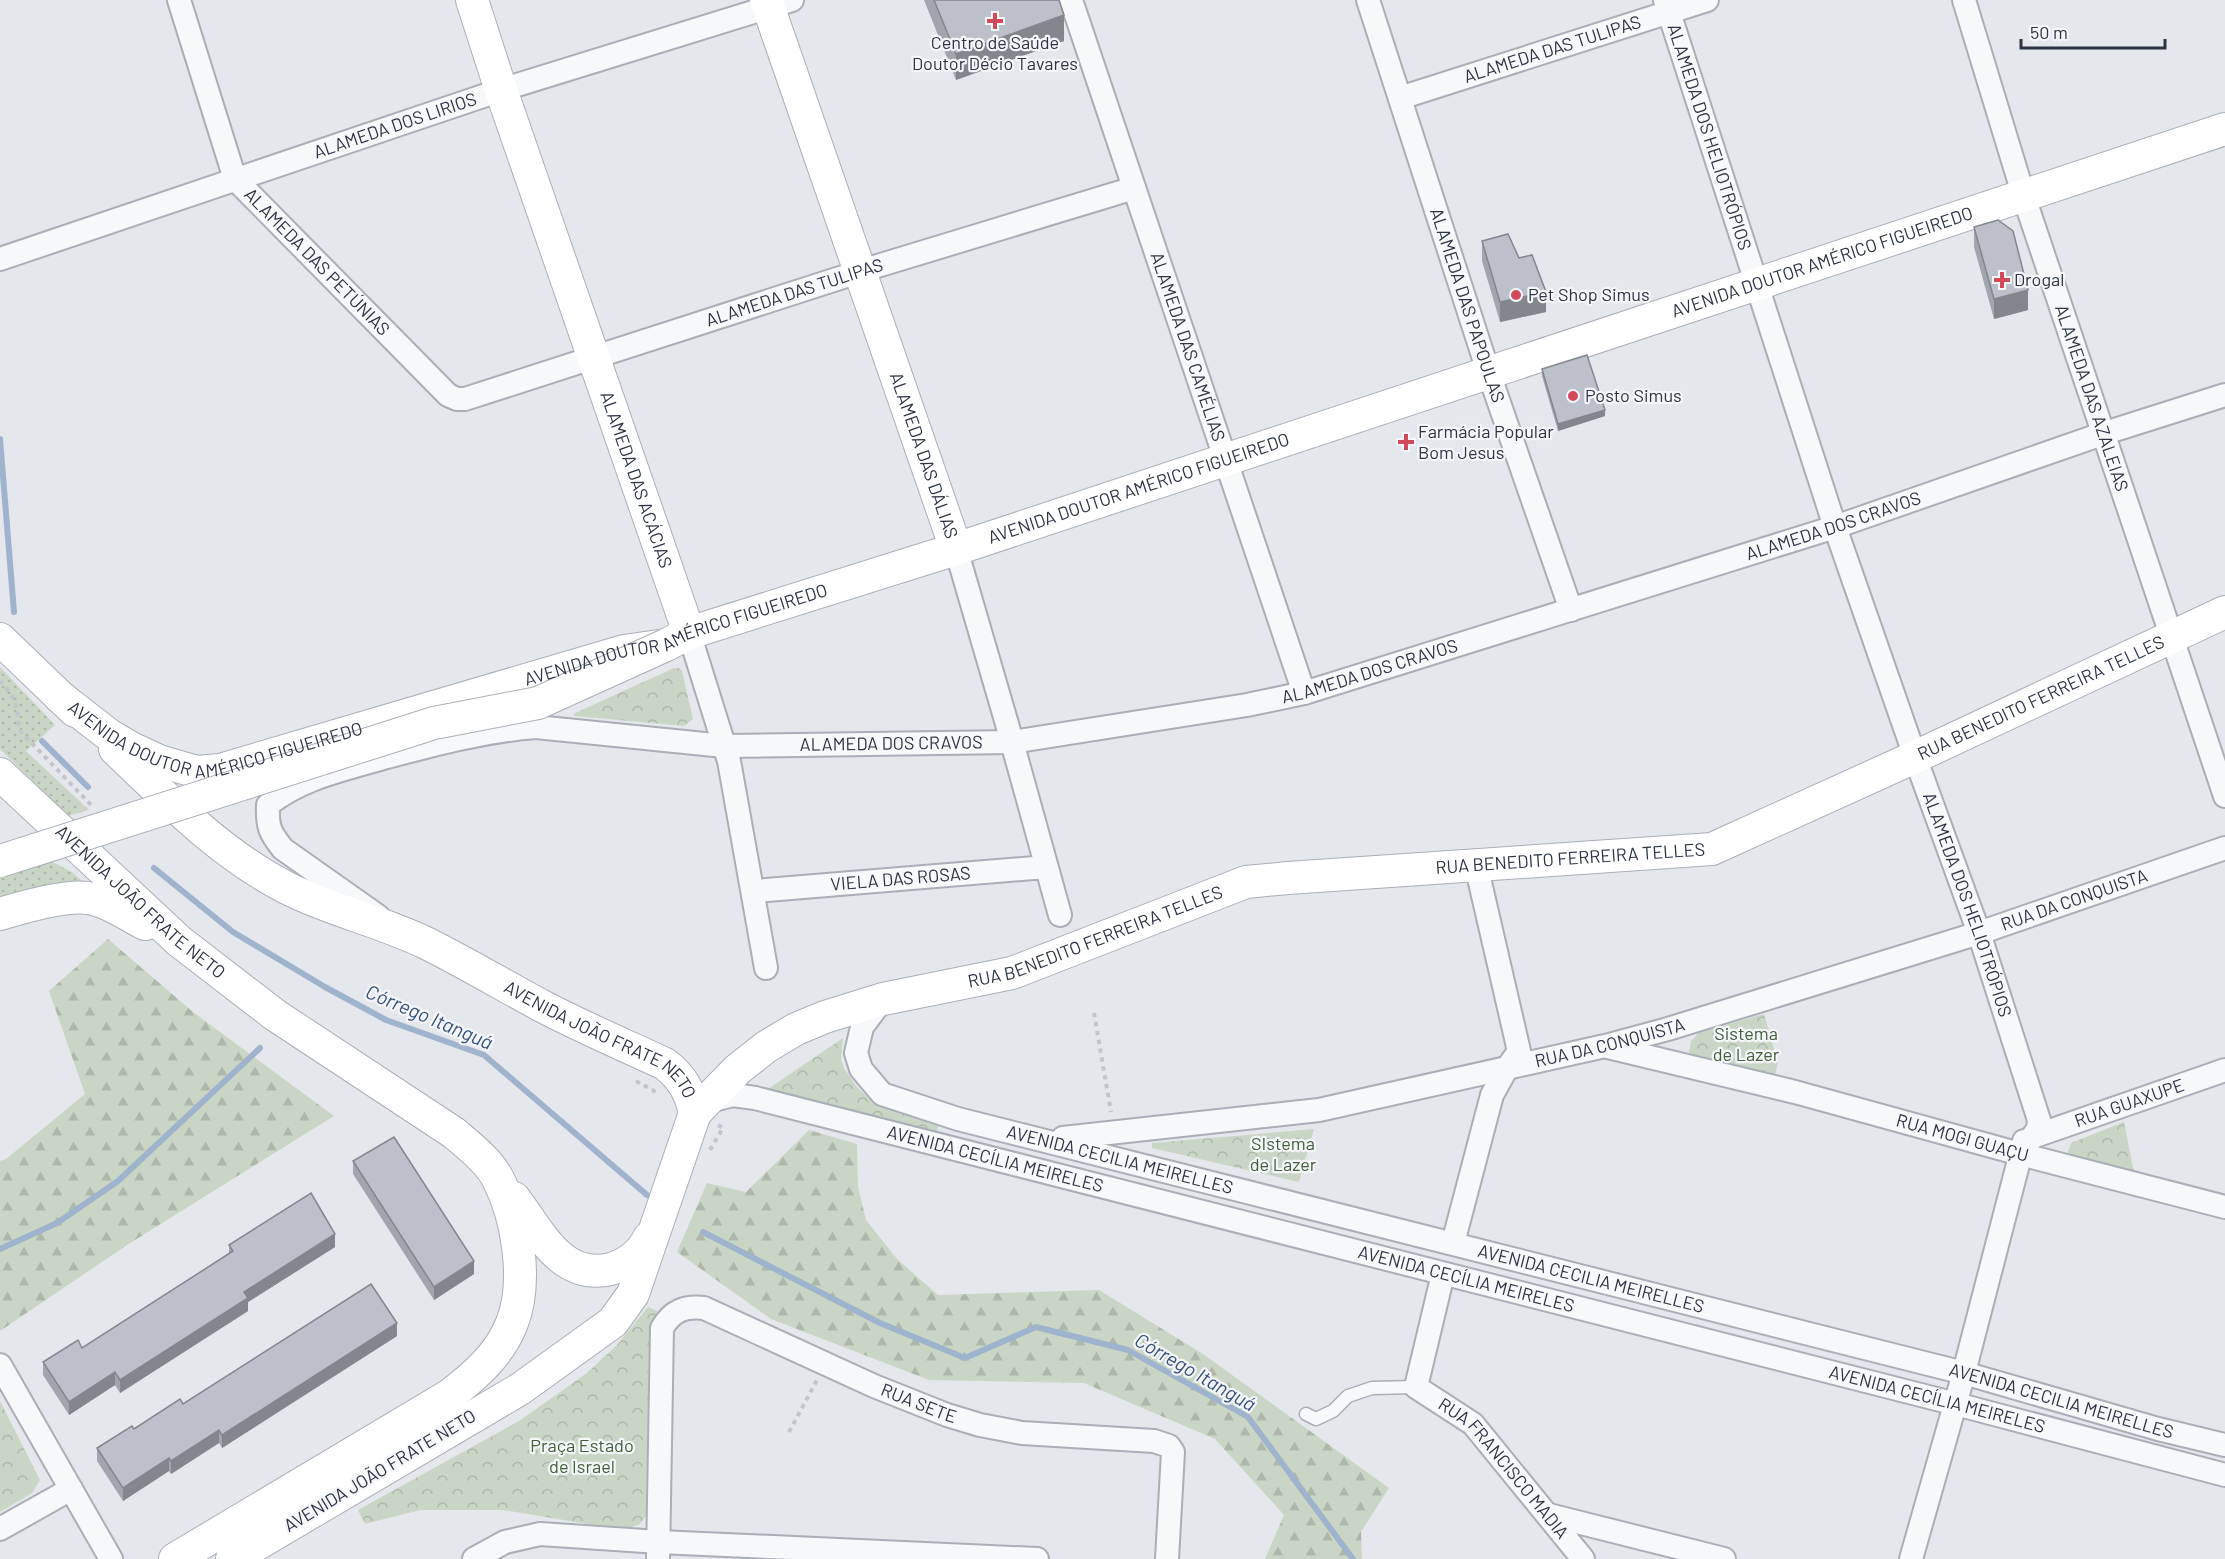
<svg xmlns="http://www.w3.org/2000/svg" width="2225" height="1559" font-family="Barlow,sans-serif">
<defs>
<pattern id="grass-dots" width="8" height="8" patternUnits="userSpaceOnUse" patternTransform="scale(1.5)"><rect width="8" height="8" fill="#c9d6c5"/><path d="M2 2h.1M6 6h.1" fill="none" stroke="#adb8ab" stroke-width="1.8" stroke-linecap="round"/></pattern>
<pattern id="forest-firs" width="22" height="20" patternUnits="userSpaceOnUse" patternTransform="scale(1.5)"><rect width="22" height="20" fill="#c9d6c5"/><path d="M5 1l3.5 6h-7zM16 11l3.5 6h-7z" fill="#adb8ab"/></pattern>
<pattern id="park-crowns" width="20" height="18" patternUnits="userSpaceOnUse" patternTransform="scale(1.5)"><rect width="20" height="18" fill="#c9d6c5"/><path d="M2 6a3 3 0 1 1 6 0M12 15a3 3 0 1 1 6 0" fill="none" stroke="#adb8ab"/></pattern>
</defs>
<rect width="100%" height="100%" fill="#e4e7ec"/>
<path fill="url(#grass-dots)" d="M0,667L55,725L26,751L89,810L68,816L0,749Z
M41,856L72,872L91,889L0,906V870Z"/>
<path fill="url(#forest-firs)" d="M108,939L193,1012L334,1116L127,1245L0,1331V1161L6,1159L85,1094L49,991Z
M809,1130L857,1144L858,1187L866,1220L897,1259L938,1295L1099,1290L1203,1354L1389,1488L1361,1532L1362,1559H1265L1284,1515L1215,1439L1084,1383L929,1380L771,1319L677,1252L707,1183L746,1192Z"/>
<path fill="url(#park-crowns)" d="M674,668H679L682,671L693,719L684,726L575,716L573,714Z
M1764,1014L1778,1063L1775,1075L1699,1060L1689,1052L1691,1041L1699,1033Z
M843,1038L841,1060L844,1068L856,1086L874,1104L939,1123L936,1134L768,1089Z
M2124,1122L2134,1173L2072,1159L2068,1152L2071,1143Z
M1314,1129L1299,1182L1152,1148V1143Z
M648,1307L657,1311L649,1341L646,1516L640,1524L624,1530L503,1510H420L365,1524L358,1510L519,1421L587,1373L617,1345Z
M0,1401L40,1480L32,1493L0,1512Z"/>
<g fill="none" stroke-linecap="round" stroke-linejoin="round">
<path stroke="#9fb4cc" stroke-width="6" d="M0,439L14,612
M42,741L88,787
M154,868L233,932L325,987L386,1020L484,1055L647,1195
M703,1232L880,1323L965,1358L1036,1327L1128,1350L1248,1417L1353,1559
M0,1249L57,1223L118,1181L260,1048"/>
<g stroke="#a9aeb7" stroke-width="15">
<path id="lane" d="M1306,1414L1316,1419L1333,1411L1348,1396L1372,1388L1416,1387"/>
</g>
<g stroke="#a9aeb7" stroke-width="26">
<g id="street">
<path id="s1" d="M179,0L235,179L448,395L457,399H465L874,267L1134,188"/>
<path id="s2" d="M1071,0L1304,693"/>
<path id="s3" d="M1368,0L1488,371L1571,610"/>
<path id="s4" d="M1665,0L1835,527L1919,768L1979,933L2030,1092L2039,1120L2038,1129L2020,1154"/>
<path id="s5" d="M1964,0L2024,197L2225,796"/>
<path id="s6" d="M1400,98L1707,0"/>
<path id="s7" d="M0,259L501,90L792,0"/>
<path d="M956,549L1007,724L1060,915"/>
<path d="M689,633L729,761L766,968"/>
<path id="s8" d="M754,891L1046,867"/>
<path id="s9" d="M378,916L283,849C270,833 267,827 268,805C301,778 346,769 387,757C436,744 484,731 536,727L724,746L1012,742L1247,705L1304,693L1835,527L2102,434L2225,395"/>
<path id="s10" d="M883,999L862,1027L856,1053L861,1069L882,1094L958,1119L1964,1373L2158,1429L2225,1445"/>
<path id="s11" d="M1608,1047L1795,1092L2020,1154L2225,1207"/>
<path id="s12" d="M706,1102L733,1095L755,1098L1956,1404L2225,1475"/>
<path id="s13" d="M2035,1136L2225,1070"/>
<path id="s14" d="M1063,1138L1319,1110L1605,1046L1668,1029L1979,933L2225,848"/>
<path d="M1453,1243L1492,1095L1507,1068L1519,1051L1476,865"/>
<path id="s15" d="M1443,1274L1416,1387L1473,1424L1583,1559"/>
<path d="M0,1365L111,1559"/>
<path d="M1549,1515L1724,1559"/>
<path d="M0,1529L71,1489"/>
<path d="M474,1559L505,1542L540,1534L659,1542L1037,1559"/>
<path id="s16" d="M658,1559L662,1328C672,1311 684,1306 704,1308L874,1386L947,1415L980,1425L1022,1433L1154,1441L1169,1446L1173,1452L1167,1559"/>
<path d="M1911,1559L1962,1380L2024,1141"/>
</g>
</g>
<g stroke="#a9aeb7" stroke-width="34">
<g id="secondary">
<path id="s17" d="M472,0L501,90L689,633"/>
<path id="s18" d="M766,0L956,549"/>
<path d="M0,639L75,711"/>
<path id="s19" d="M60,697L109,735L131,748L159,761L197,772L220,770L624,651L666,645L689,633L956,549L2225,129"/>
<path id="s20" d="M115,749C167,799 222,855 287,888C332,911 381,921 426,943C466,963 503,985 542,1006C582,1027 624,1045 665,1064C683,1078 690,1092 695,1113L633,1294L613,1322L520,1389L232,1559"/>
<path id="s21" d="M0,774L179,941L275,1015L454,1133C469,1146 489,1161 498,1179C518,1218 528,1282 512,1323C500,1354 476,1375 450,1395L175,1559"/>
<path d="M0,914C24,907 64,895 88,898C108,901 127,915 145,924"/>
<path id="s22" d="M695,1113L738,1069L766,1047L796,1029L825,1017L883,999L1012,973L1246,882L1288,878L1712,849L1915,757L2225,612"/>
<path d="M514,1198C539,1230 560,1281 611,1269C628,1264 641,1254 649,1238"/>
</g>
</g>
<path stroke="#c2c5cb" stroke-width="4" stroke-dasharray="4.5 4.5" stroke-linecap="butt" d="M0,681C7,688 14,697 16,707C19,716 17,723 21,732L93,807
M1094,1013L1111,1112
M636,1081L656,1092
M710,1150L723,1128L718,1125
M789,1432L817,1380"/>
<use href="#lane" stroke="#f7f8fa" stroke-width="12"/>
<use href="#street" stroke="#f7f8fa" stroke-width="22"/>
<use href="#secondary" stroke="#fff" stroke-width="32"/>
<g stroke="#a9aeb7" stroke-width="34" stroke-linecap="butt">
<path id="secondary-bridge" d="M0,861L434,723L538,703L666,645"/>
</g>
<use href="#secondary-bridge" stroke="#fff" stroke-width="32"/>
</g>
<path fill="#a1a5ae" d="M924,0H1059L1064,41L956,80Z
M1974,227L2028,310L1994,319L1974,247Z
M1482,241L1519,258L1546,312L1500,322L1482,261Z
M1542,369L1605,416L1558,431L1542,376Z
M353,1161L474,1274L434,1300L353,1174Z
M229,1245L335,1247L248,1302V1311L120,1393L115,1385L69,1415L43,1375V1362L82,1348L229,1254Z
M397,1336L222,1448L219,1443L171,1474L169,1471L123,1501L97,1461V1448L183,1404Z"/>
<path fill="#83868d" d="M1064,15V41L956,80V54Z
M2028,290V310L1994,319V299Z
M1546,292V312L1500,322V302Z
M1605,410V416L1558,431V424Z
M335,1234V1247L248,1302V1311L120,1393V1380L244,1292Z
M474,1261V1274L434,1300V1287Z
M397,1323V1336L222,1448V1435Z
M115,1372V1385L69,1415V1402Z
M219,1430V1443L171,1474V1461Z
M169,1458V1471L123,1501V1488Z"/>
<path fill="#bbc0ca" stroke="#83868d" stroke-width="1.5" d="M934,0H1059L1064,15L956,54Z
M1998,220L2013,231L2028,290L1994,299L1974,227Z
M1508,234L1519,258L1532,255L1546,292L1500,302L1482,241Z
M1587,355L1605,410L1558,424L1542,369Z
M394,1137L474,1261L434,1287L353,1161Z
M311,1193L335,1234L244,1292L248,1298L120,1380L115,1372L69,1402L43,1362L78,1340L82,1348L233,1251L229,1245Z
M371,1284L397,1323L222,1435L219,1430L171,1461L169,1458L123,1488L97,1448L132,1426L134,1429L180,1399L183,1404Z"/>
<g fill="#d1495b" stroke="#f4f6f9" stroke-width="2">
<path d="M992 12h6v6h6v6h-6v6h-6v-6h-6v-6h6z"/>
<path d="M1999 271h6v6h6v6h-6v6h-6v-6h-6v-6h6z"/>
<circle cx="1516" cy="295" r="6"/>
<circle cx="1573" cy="396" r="6"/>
<path d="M1403 433h6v6h6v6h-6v6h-6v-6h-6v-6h6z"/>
</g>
<g text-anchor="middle" stroke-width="4.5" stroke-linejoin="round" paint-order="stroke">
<g font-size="18" fill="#2b3445" stroke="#f4f6f9" text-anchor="start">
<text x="995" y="49" text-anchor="middle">Centro de Saúde<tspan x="995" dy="21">Doutor Décio Tavares</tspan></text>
<text x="2014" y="286">Drogal</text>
<text x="1528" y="301">Pet Shop Simus</text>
<text x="1585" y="402">Posto Simus</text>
<text x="1418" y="438">Farmácia Popular<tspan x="1418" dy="21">Bom Jesus</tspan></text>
</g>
<g font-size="18" fill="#2b3445" stroke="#f4f6f9">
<text dy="6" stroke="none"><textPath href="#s6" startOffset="160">ALAMEDA DAS TULIPAS</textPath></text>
<text dy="6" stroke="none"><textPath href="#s7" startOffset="417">ALAMEDA DOS LIRIOS</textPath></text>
<text dy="6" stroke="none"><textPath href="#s4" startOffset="144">ALAMEDA DOS HELIOTRÓPIOS</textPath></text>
<text dy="6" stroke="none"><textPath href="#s1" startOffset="304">ALAMEDA DAS PETÚNIAS</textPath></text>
<text dy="6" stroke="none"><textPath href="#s19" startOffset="1863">AVENIDA DOUTOR AMÉRICO FIGUEIREDO</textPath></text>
<text dy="6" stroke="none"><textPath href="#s1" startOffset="855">ALAMEDA DAS TULIPAS</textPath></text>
<text dy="6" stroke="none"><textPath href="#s3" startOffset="321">ALAMEDA DAS PAPOULAS</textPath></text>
<text dy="6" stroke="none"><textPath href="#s2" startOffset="366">ALAMEDA DAS CAMÉLIAS</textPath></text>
<text dy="6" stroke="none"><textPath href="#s5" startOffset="418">ALAMEDA DAS AZALEIAS</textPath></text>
<text dy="6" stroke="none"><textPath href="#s18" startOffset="482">ALAMEDA DAS DÁLIAS</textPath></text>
<text dy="6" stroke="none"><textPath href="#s17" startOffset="507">ALAMEDA DAS ACÁCIAS</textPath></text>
<text dy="6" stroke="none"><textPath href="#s19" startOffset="1143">AVENIDA DOUTOR AMÉRICO FIGUEIREDO</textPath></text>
<text dy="6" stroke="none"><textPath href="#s9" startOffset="1774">ALAMEDA DOS CRAVOS</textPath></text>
<text dy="6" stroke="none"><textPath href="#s19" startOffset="657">AVENIDA DOUTOR AMÉRICO FIGUEIREDO</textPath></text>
<text dy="6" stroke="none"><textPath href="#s9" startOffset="1288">ALAMEDA DOS CRAVOS</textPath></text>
<text dy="6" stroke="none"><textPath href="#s22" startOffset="1436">RUA BENEDITO FERREIRA TELLES</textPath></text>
<text dy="6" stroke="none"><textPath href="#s19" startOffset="171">AVENIDA DOUTOR AMÉRICO FIGUEIREDO</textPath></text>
<text dy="6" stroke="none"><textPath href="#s9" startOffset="802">ALAMEDA DOS CRAVOS</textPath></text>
<text dy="6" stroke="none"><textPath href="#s22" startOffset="932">RUA BENEDITO FERREIRA TELLES</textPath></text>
<text dy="6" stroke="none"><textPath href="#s8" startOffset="147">VIELA DAS ROSAS</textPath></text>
<text dy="6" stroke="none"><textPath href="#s14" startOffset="1042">RUA DA CONQUISTA</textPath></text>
<text dy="6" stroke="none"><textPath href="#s21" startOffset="190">AVENIDA JOÃO FRATE NETO</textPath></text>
<text dy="6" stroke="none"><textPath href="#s4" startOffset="954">ALAMEDA DOS HELIOTRÓPIOS</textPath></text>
<text dy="6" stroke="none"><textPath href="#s22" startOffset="446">RUA BENEDITO FERREIRA TELLES</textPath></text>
<text dy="6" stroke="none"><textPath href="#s14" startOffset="556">RUA DA CONQUISTA</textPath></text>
<text dy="6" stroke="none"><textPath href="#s20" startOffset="572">AVENIDA JOÃO FRATE NETO</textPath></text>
<text dy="6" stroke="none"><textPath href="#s13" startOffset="100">RUA GUAXUPE</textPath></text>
<text dy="6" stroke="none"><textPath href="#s11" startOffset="366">RUA MOGI GUAÇU</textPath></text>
<text dy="6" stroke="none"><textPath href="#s12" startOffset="298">AVENIDA CECÍLIA MEIRELES</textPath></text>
<text dy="6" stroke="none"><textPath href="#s10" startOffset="358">AVENIDA CECILIA MEIRELLES</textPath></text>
<text dy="6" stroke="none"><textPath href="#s10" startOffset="844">AVENIDA CECILIA MEIRELLES</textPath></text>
<text dy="6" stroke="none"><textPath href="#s12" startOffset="784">AVENIDA CECÍLIA MEIRELES</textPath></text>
<text dy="6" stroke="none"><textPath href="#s12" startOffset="1270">AVENIDA CECÍLIA MEIRELES</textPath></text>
<text dy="6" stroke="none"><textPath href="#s10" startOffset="1330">AVENIDA CECILIA MEIRELLES</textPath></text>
<text dy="6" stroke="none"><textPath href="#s16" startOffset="516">RUA SETE</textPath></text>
<text dy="6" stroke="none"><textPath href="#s15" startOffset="237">RUA FRANCISCO MADIA</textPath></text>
<text transform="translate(380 1471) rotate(-31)" y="6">AVENIDA JOÃO FRATE NETO</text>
</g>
<g font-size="18" fill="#3f6138" stroke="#f4f6f9">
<text x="1746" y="1040">Sistema<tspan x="1746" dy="21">de Lazer</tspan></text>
<text x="1283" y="1150">SIstema<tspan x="1283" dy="21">de Lazer</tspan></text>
<text x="582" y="1452">Praça Estado<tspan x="582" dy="21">de Israel</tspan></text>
</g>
<g font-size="20" font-style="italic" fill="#34527a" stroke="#f4f6f9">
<text transform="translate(429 1017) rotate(23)" y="7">Córrego Itanguá</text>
<text transform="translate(1195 1372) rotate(30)" y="7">Córrego Itanguá</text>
</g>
</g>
<path d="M2021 39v9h144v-9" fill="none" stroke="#2b3445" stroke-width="3"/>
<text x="2030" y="39" font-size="18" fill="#2b3445" stroke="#f4f6f9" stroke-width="4.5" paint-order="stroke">50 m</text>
</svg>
